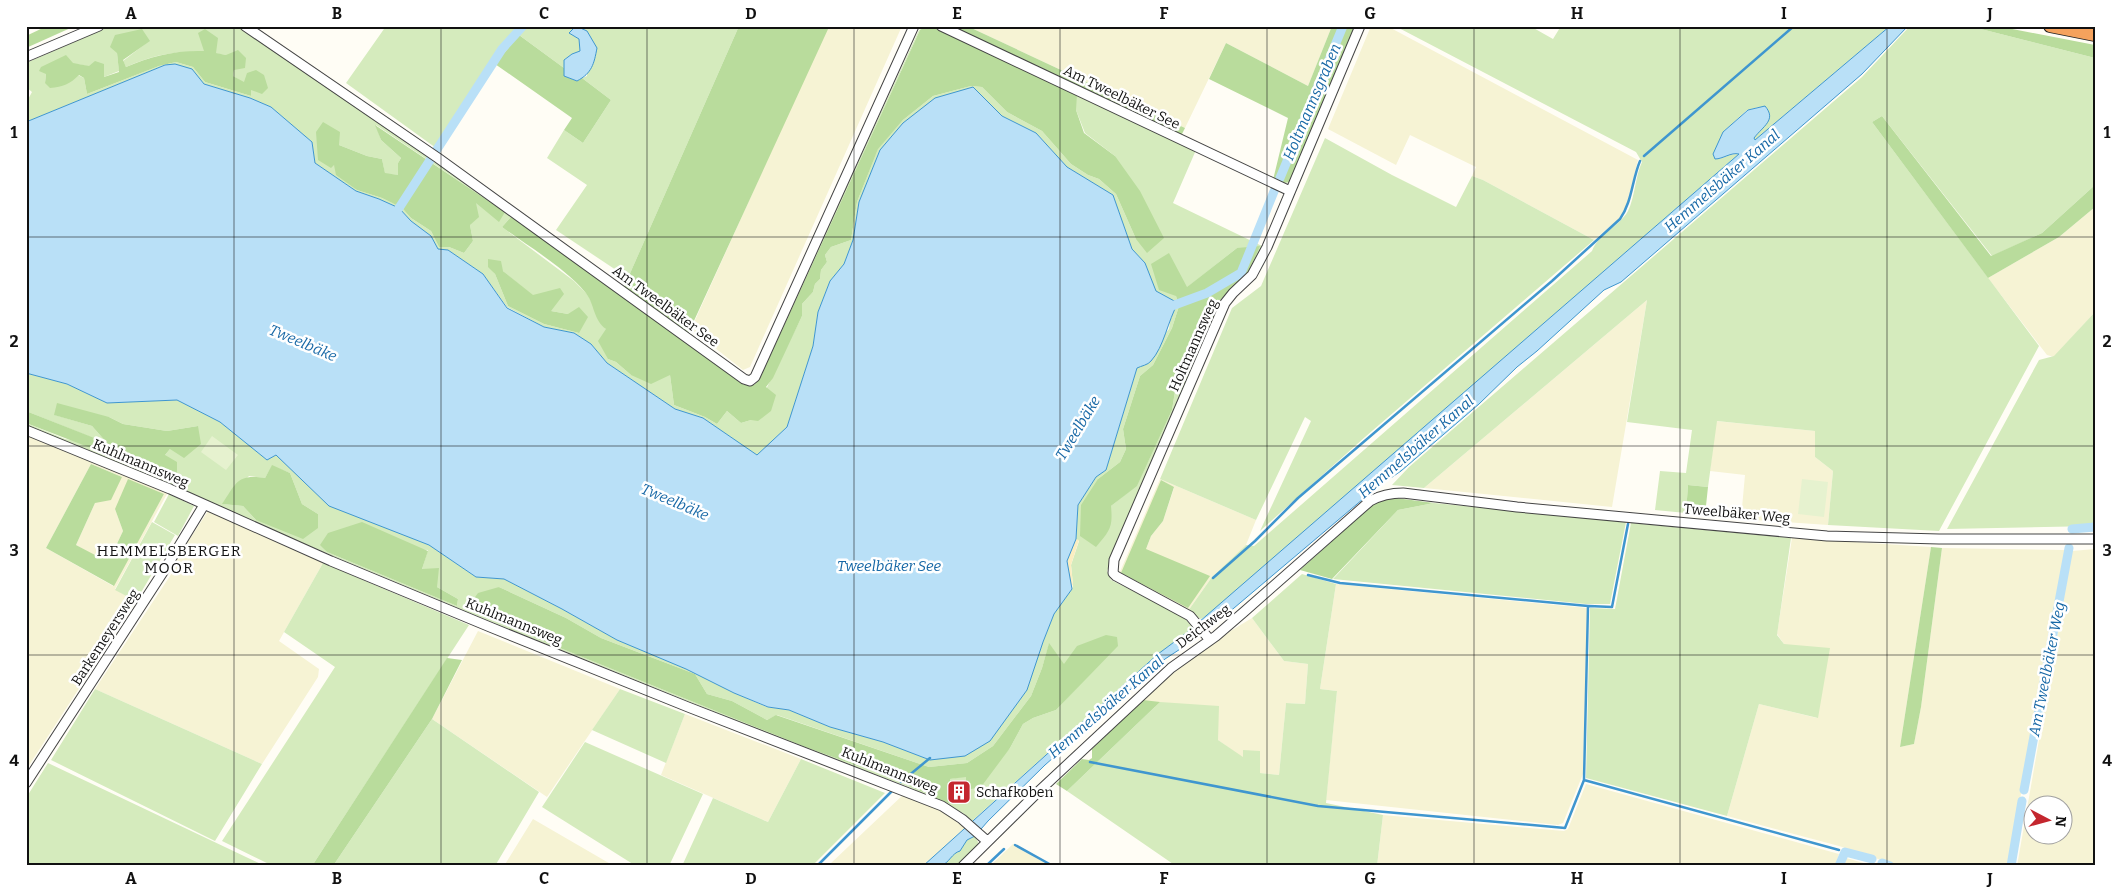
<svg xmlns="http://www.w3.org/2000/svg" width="2121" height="892" font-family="Bitter,serif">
<rect width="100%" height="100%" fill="#fffdf5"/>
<path fill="#f6f3d4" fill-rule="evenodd" d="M828,26H902L750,367L743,370L691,329Z
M967,26H1332L1308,86L1226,43L1185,128Z
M1371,26H1387L1638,160L1626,208L1620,218L1594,240L1483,180L1472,176L1476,167L1410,135L1396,165L1328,129Z
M2095,207V312L2054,357L2047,355L1988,278L2059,237Z
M1647,300L1612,507L1424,488Z
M1716,421L1815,431V457L1833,471L1828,525L1741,519L1745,475L1710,471Z
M26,434L168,492L115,589L136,601L26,770ZM91,464L122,477L95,503L76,545L95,556L115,548L123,531L115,509L164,494L113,586L46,548Z
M1160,479L1256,520L1246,545L1212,577L1188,611L1119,574ZM1161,480L1174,488L1163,521L1151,536L1146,549Z
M208,511L323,563L279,641L319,669L318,677L262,764L95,689L172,573L169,571Z
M1792,538L1931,547L1900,747L1914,744L1921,707L1942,548L2065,550L2008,866H1899L1839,846L1727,816L1759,704L1817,718L1784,644L1777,634Z
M2095,549V866H2017L2072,551ZM2034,804H2064V834H2034Z
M1336,584L1587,608L1583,774L1563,823L1558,825L1326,800L1337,691L1320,689Z
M1252,618L1284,661L1308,664L1305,704L1286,703L1279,775L1260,773L1243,750V758L1218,740L1143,700L1172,674L1224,635Z
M478,631L620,689L547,797L432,719Z
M685,714L801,759L768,822L661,775Z
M1586,784L1839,854L1835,866H1377L1383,815L1564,831L1568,829Z
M905,793L945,813L965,828L923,866H832L830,864Z
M533,819L614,866H504Z
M1013,844L1050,866H990Z
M1846,858L1874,866H1843Z"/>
<path fill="#d5ebbd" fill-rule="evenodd" d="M111,26H237L242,29L464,182L687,340L744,384H753L758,379L919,30L926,26L920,30L759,380L754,385H744L511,217L502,227L574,281L587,294L606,329L608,359L616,362L631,375H670L674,405L705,417L717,424L727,411L741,423L751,420L802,316V304L813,292L815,284L820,279L821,270L827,262L825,255L831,247L851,240L857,202L878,148L903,120L933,96L971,86L982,87L1007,112L1042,131L1071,164L1088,175L1099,179L1116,194L1136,239L1115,156L1085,133L1076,110L965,39L931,26L965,39L1196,150L1173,203L1262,246L1251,272L1223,301L1209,326L1107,571L1111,580L1183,616L1193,628L1158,654L972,821L963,813L909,787L804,748L492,622L333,556L26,425V423L65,439L165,455L170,449L198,426L167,431L123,424L109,417L55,415L92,426L108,444L26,411V373L67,384L107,403L177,400L220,422L267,460L276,455L391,529L429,545L476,577L504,579L562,609L617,640L686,669L734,693L767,707L789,710L830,727L883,742L930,760L1043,642L1054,614L1072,589L1073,585L1071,565L1079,541L1076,539L1078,505L1096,477L1106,470L1137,368L1169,329L1171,315L1178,303L1156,292L1145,263L1132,249L1113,195L1067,167L1036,133L1002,116L973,87L859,202L853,240L844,264L830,281L818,312L813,346L787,427L757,455L703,418L675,409L607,363L591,344L574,333L544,327L507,307L483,274L448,250L438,249L431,236L411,221L399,208L379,199L356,191L315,163L312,142L271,107L250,98L204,84L192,69L165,65L26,122V103L32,92L26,87V63ZM149,41L123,61L126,67C158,52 191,48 226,55L234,70L233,76L244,83L251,90V96L205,82L193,67L176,62L159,66L87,94L84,78L78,75L45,83L46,74C74,63 78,58 104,77L119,71L117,53ZM376,125L505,212L476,202L470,225L473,241L464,253L449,247H439L431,231L411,218L402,208L382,198L357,190L334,165L339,145L367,156L382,159L385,174L398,175V163L401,158L381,140ZM1237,248L1230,289L1221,299L1178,373L1172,410L1137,485L1111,506L1098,479L1120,462L1126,449L1123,429L1140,376L1153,365L1172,328L1179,306L1176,296ZM489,267L503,271L551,311L568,314L579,333L544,324L508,306L495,274ZM272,466L290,473L302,504L318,514L256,520L243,506L223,504L249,476L265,478ZM321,545L428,550L422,569L437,587L458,599L457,606L327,552ZM499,587L566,618L601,638L695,674L707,694L732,701L767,720L777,715L929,767L967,763L993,746L1031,696L1042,668L1049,644L1064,665L1085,679L1056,710L1033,718L1023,724L1010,748L966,790V776L950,779L953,803L950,804L886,776L805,747L476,614Z
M380,26H575L570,33L579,39L580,52L572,54L564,60V68L515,32L500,46L436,148L346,83L384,29Z
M576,26H739L628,278L556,230L587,185L547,158L564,130L583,143L611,100L582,78L587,76V31Z
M1395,26H1530L1553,39L1561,26H1890L1755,140L1754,138L1760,130L1759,107L1747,110L1723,132L1715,159C1724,159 1730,153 1739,154L1209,614L1201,619L1188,611L1212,577L1246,545L1254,546L1592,251C1599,233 1619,227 1628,211C1635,197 1635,177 1642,162L1636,152Z
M1910,26H1969L2095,58V185L2042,233L1992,256L1882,116L1872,122L2039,346L1939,531L1828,525L1833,471L1815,457V431L1717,421L1708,487L1688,485L1686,513L1655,510L1660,471L1686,473L1692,430L1627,422L1647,300L1424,488L1392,485L1409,467L1862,77Z
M1325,138L1392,175L1456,207L1472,176L1483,180L1594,240L1365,437L1260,531L1311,421L1305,417L1256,520L1160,479L1232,308L1261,286Z
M2095,312V526L1947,529L2039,360L2054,356Z
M169,494L194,506L178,536L154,522Z
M1434,503L1626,522L1610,604H1586L1333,579L1398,510Z
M152,522L175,535L136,601L115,590Z
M1631,523L1791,538L1777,635L1784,644L1830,648L1818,718L1759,704L1727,816L1586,778L1590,608L1615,609Z
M323,563L469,625L312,866H273L222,841L335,667L284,632Z
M1302,574L1336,584L1320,689L1337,691L1326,803L1383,815L1377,866H1176L1067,791L1160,702L1219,706L1218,740L1243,757V750L1260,751V773L1279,775L1286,703L1305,704L1308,664L1284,661L1252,618Z
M95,689L262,764L215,841L51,760Z
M620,689L685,714L666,763L592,730Z
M432,719L539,792L495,866H333Z
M585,742L703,794L669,866H636L542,807Z
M801,759L885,793L812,866H682L713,798L768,822Z
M48,763L265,866H26V798Z
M975,836L979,844L957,866H942L955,852L960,850L967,840Z"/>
<path fill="#b9dc9c" d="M47,26H75L26,48V36Z
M739,26L829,27L687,336L624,287Z
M926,26H931L965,39L1077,94L1076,110L1084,133L1115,156L1140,191L1164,238L1147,253L1136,239L1116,194L1099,179L1088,175L1071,164L1042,131L1007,112L982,87L971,86L933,96L903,120L878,149L857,202L851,240L831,247L825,255L827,262L821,270L820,279L815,284L813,292L802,304V316L773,378L766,387L776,395L771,411L758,421L751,420L741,423L727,411L717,424L705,417L674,405L670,375L651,384L631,375L616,362L608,359L598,341L606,329C593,320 595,304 585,292C564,267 529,247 502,227L511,217L547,242L744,385H754L759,380L920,30Z
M948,26H967L1185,128L1181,136Z
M1332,26H1355L1291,182L1284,183L1273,180L1288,118L1209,79L1226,43L1308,86Z
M1969,26H1997L2095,45V58Z
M142,29L150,41L123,60L126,67C151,56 176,50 204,51L198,33L205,29L218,38L216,53L226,55L238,50L246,58L245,68L234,70L233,76L244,82L247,73L256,70L264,75L268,88L262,94L251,90V96L205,82L193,67L176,62L159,66L87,94L84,78L79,75C70,84 63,87 50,88L45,83L46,74L39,71L41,67L66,55L73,63L89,66L95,61L104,64V77L119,72L117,53L110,47L115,35Z
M519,35L564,68V76L577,81L582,78L611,100L583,143L564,130L572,118L495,64Z
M1882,116L1991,256L2042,233L2095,185V207L2059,237L1988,278L1872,122Z
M323,122L340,132L339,145L367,156L382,159L385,173L398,175V163L401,158L381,140L375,125L505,212L499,222L476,203L479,217L470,225L473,241L464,253L449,247H439L431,231L411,218L402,208L382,198L357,190L336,175L334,165L331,168L318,160L316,132Z
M1260,246L1249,271L1221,299L1178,373L1172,410L1137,486L1111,506C1113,528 1110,530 1096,547L1080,536L1081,505L1098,479L1120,462L1126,449L1123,429L1140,376L1153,365L1172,328L1179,306L1176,296L1159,290L1151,264L1169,253L1187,287L1237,248Z
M488,259L501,261L503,271L533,295L560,288L564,294L551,311L568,314L579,307L588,317L579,333L544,324L508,306L495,274L488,267Z
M57,403L109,417L123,424L167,431L198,426L201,444L184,458L170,449L165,455L177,462V479L166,477L26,423V411L107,443L92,426L54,415Z
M91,464L122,477L111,500L95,503L76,545L95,555L115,548L123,531L115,509L128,479L164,494L114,586L46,548Z
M272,465L290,473L302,504L318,514V528L303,539L256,520L243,506L222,504C237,482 237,474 265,478Z
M1161,480L1174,487L1163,521L1151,536L1146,549L1210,576L1188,608L1121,573Z
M1688,485L1708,487L1705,515L1686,513Z
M1396,498L1434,503L1398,510L1332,579L1300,570L1371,506L1381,500Z
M362,522L428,551L422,569L439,568L437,587L458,599L457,606L327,552L320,545L328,533Z
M1931,547L1942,548L1921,707L1914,744L1900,747Z
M499,587L566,618L601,638L695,674L707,694L732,701L767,720L776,715L929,767L967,763L993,746L1031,696L1042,668L1049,643L1064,664L1077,646L1106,635L1117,637L1118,646L1056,710L1033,718L1023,724L1010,748L981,787L966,790V777L950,779L953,803L950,804L886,776L805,747L476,614L470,604L478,593Z
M447,658L462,660L432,719L333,866H312Z
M1143,700L1160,702L1067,791L1056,784L1082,759L1089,760L1092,758V749Z"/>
<path fill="#fbeec1" d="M1076,539L1079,540L1071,565L1073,585L1071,587L1067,561Z"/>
<path fill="#e6f2cf" d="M212,436L238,455L226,470L201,452Z
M1802,479L1828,482L1824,517L1798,514Z"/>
<path fill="#b9e0f7" stroke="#3f96cf" d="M576,26L587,31L597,48C594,64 592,73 577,81L564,76V60L572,54L580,51L579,39L569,33Z
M1890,26H1908L1862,74L1621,282L1604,290L1537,351L1517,367L1479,404L1401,471L1376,488L1221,619L1206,630L1199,622L1739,154C1731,152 1723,159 1715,159L1713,154L1723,132L1748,110L1765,106C1777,120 1763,126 1754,138L1755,140Z
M175,64L192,69L204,84L250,98L271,107L312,142L315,163L356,191L379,199L399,208L411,221L431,236L438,249L448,250L483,274L507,308L544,327L574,333L591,344L607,363L675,409L703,418L757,455L787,427L813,346L818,312L830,281L844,264L853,240L859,202L880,150L903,123L935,98L973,87L1002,116L1036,133L1067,167L1113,195L1132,249L1145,263L1156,291L1178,303C1168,320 1164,347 1151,361C1148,365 1141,366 1137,368L1106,470L1096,477L1078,505L1076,539L1067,561L1072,589L1054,614L1043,642L1027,690L990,741L965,756L930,760L883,742L830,727L789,710L768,707L734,693L686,669L617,640L562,609L504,579L476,577L429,545L329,506L276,455L267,460L220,422L177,400L107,403L67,384L26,373V122L165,65Z
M1193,628L1200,636L1165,659L1045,765L988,821L975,836L967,840L960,851C952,853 949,863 941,866C936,867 928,866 923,866L1158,654Z"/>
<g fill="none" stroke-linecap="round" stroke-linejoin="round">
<path stroke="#3f96cf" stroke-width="2.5" d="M829,26V27
M1644,156L1794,26
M1213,578L1255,541L1298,498L1552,281L1620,219C1632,202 1632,180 1640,161
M1589,606L1612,607L1628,524
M1090,762L1318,806L1565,828L1584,780L1588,606L1340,583L1308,575
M1584,780L1839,850
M901,782L930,758
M1015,845L1053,866
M817,866L892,791
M986,866L1004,849"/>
<path stroke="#b9e0f7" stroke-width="9" d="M1280,178L1343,26
M399,208L502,49L523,26
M1169,307L1207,293L1241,273L1275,189
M2072,529L2095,527
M2024,790L2069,548
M1882,863L1890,866
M1839,866L1845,852L1872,859
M2011,866L2022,801"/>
<g stroke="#444" stroke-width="11">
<path id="minor" d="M245,26L438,158L744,379L750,381L755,377L914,26
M941,26L1290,191
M26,57L99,26
M26,430L170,489L331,561L490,627L688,707L942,806L962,819L987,841
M1210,640L1190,616L1116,576L1113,573L1114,560L1225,303L1233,293L1252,275L1267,247L1360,26
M26,783L165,569L204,505
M963,866L1039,791L1171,668L1216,636L1245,611L1370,501C1381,495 1391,493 1403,493L1517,507L1827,536L1939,539H2095"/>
</g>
<g stroke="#222" stroke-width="14">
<path id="highway" d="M2050,26L2095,35"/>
</g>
<use href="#minor" stroke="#fff" stroke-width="9"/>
<use href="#highway" stroke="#f5a25d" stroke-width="12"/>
</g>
<path fill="none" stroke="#111" stroke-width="1" stroke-opacity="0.55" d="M234,26V866M441,26V866M647,26V866M854,26V866M1060,26V866M1267,26V866M1474,26V866M1680,26V866M1887,26V866M26,237H2095M26,446H2095M26,655H2095"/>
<defs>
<g id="building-square" transform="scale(1.25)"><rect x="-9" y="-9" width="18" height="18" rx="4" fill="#c4262e" stroke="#fff"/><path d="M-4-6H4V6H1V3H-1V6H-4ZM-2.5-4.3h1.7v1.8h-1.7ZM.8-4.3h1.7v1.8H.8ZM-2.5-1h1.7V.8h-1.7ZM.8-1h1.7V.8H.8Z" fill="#fff"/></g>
</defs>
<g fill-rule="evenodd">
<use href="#building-square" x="959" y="792"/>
</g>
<g text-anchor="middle" stroke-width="5" stroke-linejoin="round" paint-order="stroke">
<g font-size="14" fill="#111" stroke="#fff">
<text transform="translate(1122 97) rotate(26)" y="5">Am Tweelbäker See</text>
<text transform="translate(666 306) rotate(36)" y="5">Am Tweelbäker See</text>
<text transform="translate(1193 345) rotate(-66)" y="5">Holtmannsweg</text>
<text transform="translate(141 463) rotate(23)" y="5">Kuhlmannsweg</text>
<text transform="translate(1737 513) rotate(5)" y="5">Tweelbäker Weg</text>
<text transform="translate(514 621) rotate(22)" y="5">Kuhlmannsweg</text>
<text transform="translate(1203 626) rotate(-37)" y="5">Deichweg</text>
<text transform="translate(105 637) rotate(-57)" y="5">Barkemeyersweg</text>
<text transform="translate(890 770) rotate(22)" y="5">Kuhlmannsweg</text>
</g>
<g font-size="14" fill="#111" stroke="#fff" text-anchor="start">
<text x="976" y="797">Schafkoben</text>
</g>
<g font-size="15" font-style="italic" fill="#1768a6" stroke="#fff">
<text transform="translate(1312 102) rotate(-67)" y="5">Holtmannsgraben</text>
<text transform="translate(1722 181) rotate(-41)" y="5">Hemmelsbäker Kanal</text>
<text transform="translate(303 343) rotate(23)" y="5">Tweelbäke</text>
<text transform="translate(1078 428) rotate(-59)" y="5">Tweelbäke</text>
<text transform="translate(1416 447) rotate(-41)" y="5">Hemmelsbäker Kanal</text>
<text transform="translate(675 502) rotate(23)" y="5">Tweelbäke</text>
<text x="889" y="571">Tweelbäker See</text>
<text transform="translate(2047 669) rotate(-79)" y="5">Am Tweelbäker Weg</text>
<text transform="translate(1106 707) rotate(-41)" y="5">Hemmelsbäker Kanal</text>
</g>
<g font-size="15" letter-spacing="1" fill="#111" stroke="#fff">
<text x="169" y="556">HEMMELSBERGER<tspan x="169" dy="17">MOOR</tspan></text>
</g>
</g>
<rect width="2121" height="892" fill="none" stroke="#ffffff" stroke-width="55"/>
<g transform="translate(2048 820) rotate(96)"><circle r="24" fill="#ffffff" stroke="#a0a0a0"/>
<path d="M0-4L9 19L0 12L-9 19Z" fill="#c4262e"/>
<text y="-8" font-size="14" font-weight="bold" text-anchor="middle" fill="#111111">N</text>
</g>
<rect x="28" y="28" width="2066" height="836" fill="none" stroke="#111" stroke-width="2"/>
<g font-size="16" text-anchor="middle" font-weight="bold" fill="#111">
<text x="131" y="19">A</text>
<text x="337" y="19">B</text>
<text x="544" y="19">C</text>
<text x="751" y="19">D</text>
<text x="957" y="19">E</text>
<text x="1164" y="19">F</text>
<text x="1370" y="19">G</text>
<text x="1577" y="19">H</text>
<text x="1784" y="19">I</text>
<text x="1990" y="19">J</text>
<text x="14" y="138">1</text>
<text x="2107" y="138">1</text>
<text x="14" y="347">2</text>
<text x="2107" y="347">2</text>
<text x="14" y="556">3</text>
<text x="2107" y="556">3</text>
<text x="14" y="766">4</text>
<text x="2107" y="766">4</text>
<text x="131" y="884">A</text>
<text x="337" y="884">B</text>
<text x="544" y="884">C</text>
<text x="751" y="884">D</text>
<text x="957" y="884">E</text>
<text x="1164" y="884">F</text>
<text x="1370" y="884">G</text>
<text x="1577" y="884">H</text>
<text x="1784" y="884">I</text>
<text x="1990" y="884">J</text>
</g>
</svg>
